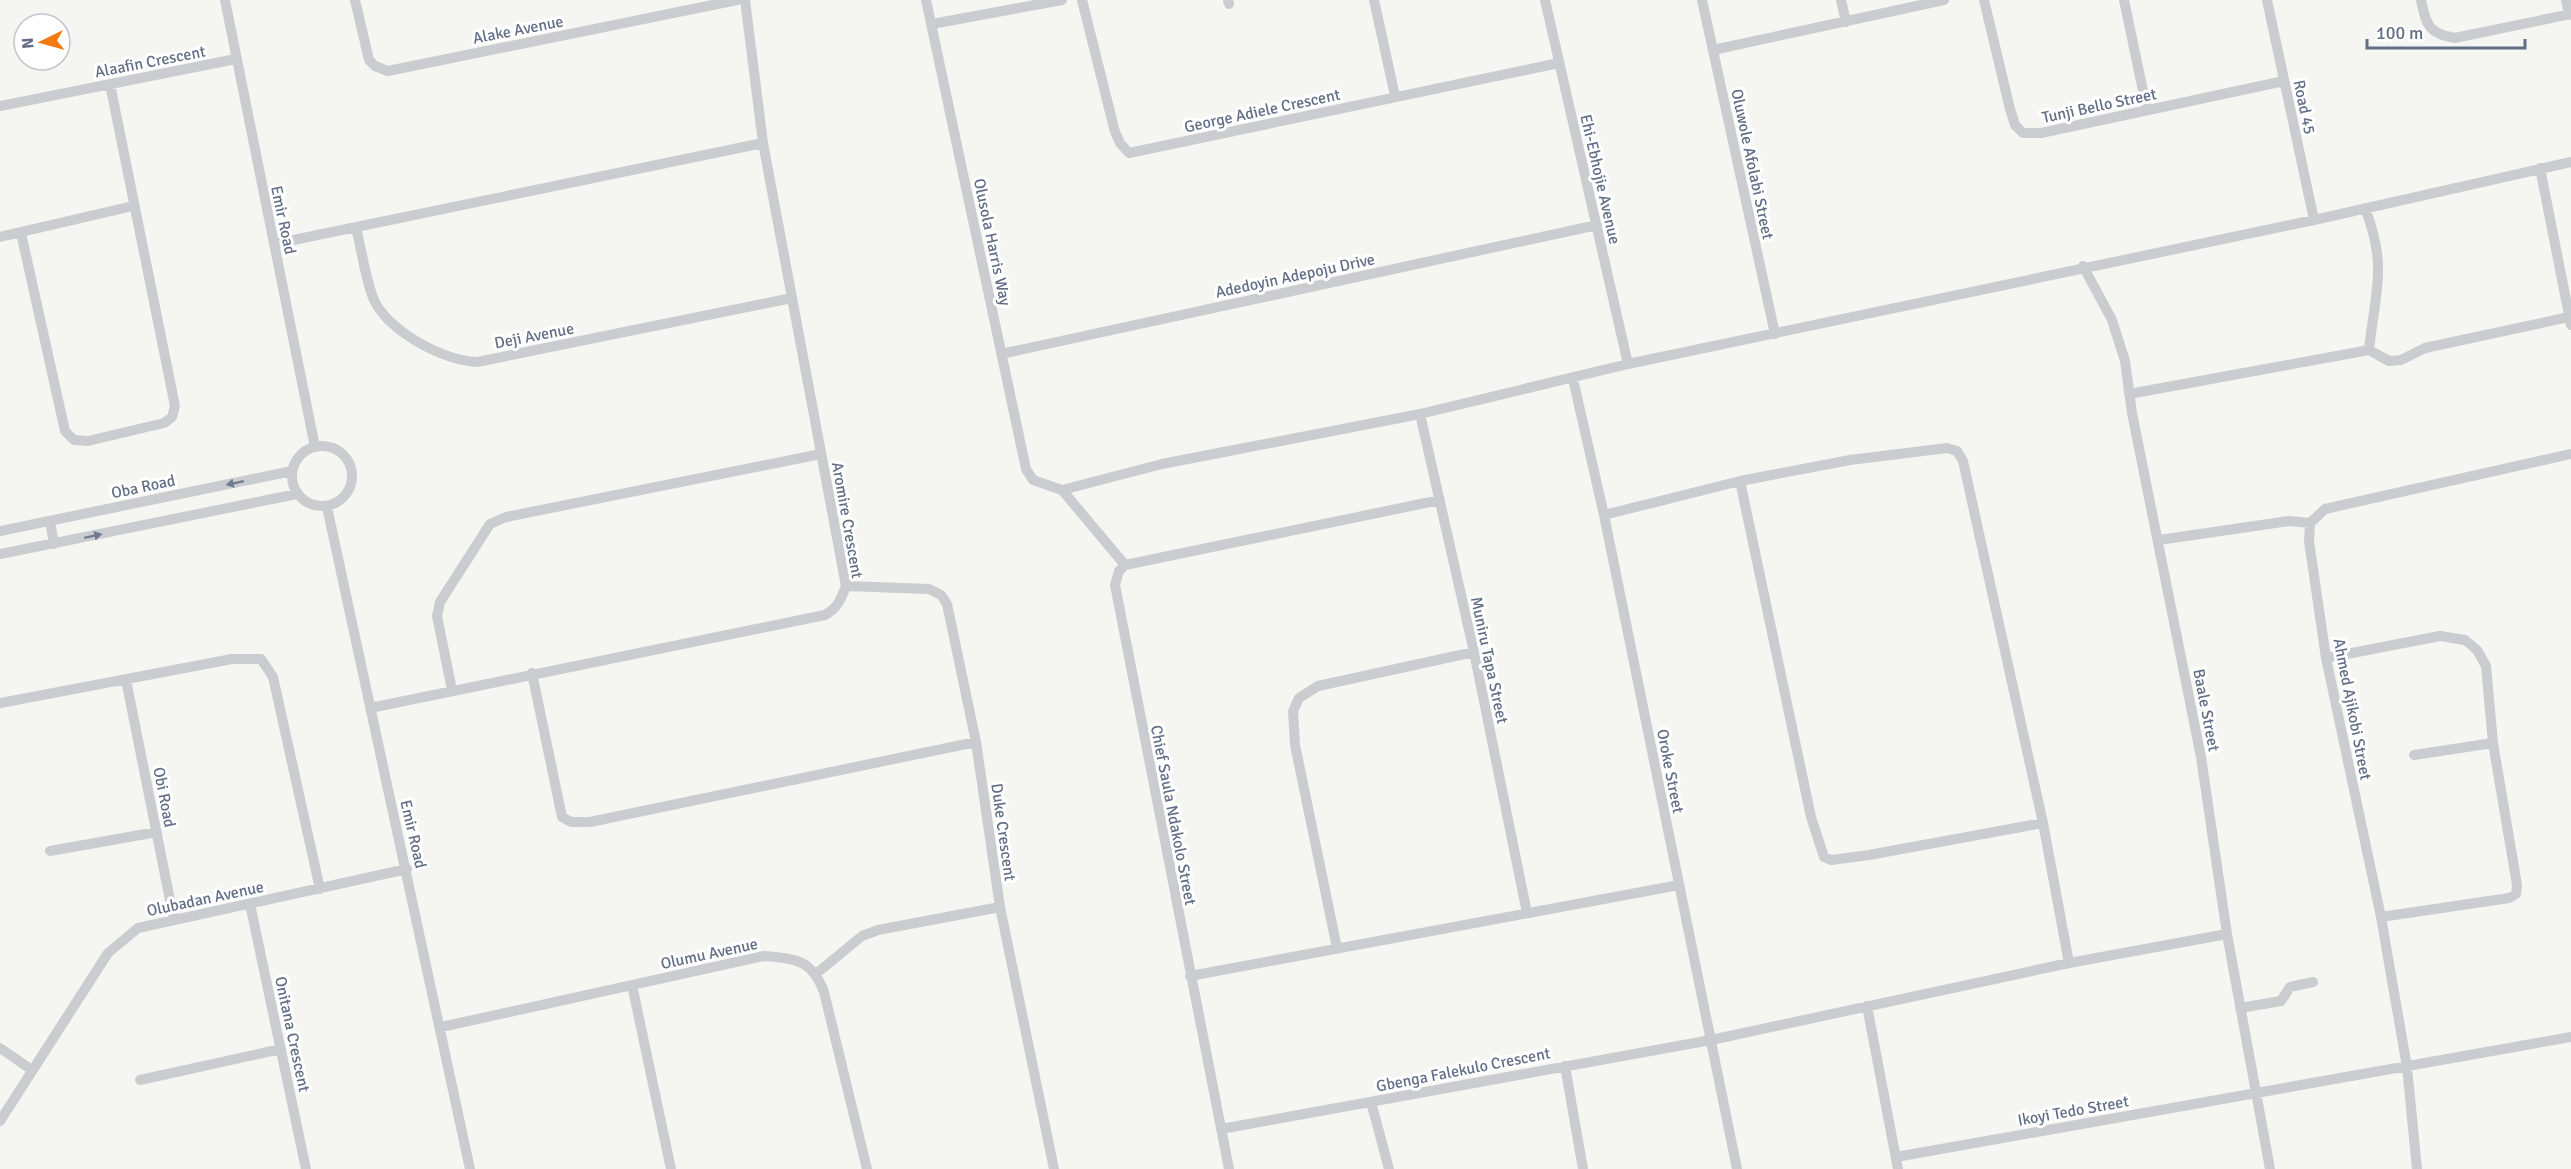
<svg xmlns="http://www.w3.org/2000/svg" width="2571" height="1169" font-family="Signika,sans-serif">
<rect width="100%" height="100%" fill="#f5f6f2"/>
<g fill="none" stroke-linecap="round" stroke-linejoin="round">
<path stroke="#caccd0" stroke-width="10" d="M225,0L315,447
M355,0L369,60L375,66L388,71L737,0
M926,0L1026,469L1033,480L1062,490L1162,464L1420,414L1628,364L2314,220L2571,162
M1082,0L1115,132L1120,143L1129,153L1559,63
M1228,0L1229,4
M1374,0L1395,96
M1545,0L1628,364
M1702,0L1775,334
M1841,0L1846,22
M1984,0L2010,109L2015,125L2023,133H2041L2284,81
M2124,0L2147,110
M2267,0L2314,220
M2421,0C2426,25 2429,34 2455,38L2571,14
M2566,0L2569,15
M932,24L1062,0
M1713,50L1944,0
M0,106L236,59
M2540,168L2571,325
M356,228C361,246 367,289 376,304C394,334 443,360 477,362L792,298
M21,233L65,431L74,440L88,441L164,423L172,417L175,406L110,84
M0,237L133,206
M274,244L763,143
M2083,266L2112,320L2125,361L2132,413L2201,757L2227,934L2270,1169
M2369,350L2389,361L2401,360L2425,348L2569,317
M1001,354L1597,225
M1573,379L1604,515L1737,1169
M2129,394L2369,350C2375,291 2388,268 2365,208
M1420,414L1474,652L1527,913
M292 476a30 30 0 1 1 60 0a30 30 0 1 1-60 0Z
M1740,481L1850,460L1947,448L1957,451L1963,461L2043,823L2069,963
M1062,490L1125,565L1119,571L1115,585L1229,1169
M327,507L470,1169
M1604,515L1740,481L1811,817L1824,857L1831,860L1869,855L2043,823
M50,521L54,544
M0,531L292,471
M2159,540L2289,521L2310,523
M0,554L297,494
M1125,565L1440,500
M846,586L929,589L941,595L947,604L976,742L1000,907L1054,1169
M2326,658L2440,636L2465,640L2477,650L2486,666L2493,743L2517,885L2516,894L2509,898L2381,917
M532,673L562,817L571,822H590L976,742
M126,680L174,920
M452,690L437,616L440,602L490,524L506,517L821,454
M0,703L232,659H261L273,677L320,889
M370,708L825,615C838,608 841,599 846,586L763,143L745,0
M2414,755L2493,743
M50,851L157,832
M250,904L306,1169
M1337,948L1295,745L1293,711L1299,698L1318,686L1474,652
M817,973L862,936L878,930L1000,907
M1190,976L1679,885
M632,985L671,1169
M1867,1006L1898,1169
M2240,1008L2281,1001L2290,987L2313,982
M441,1027L764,956C797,959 812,960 824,992L867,1169
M0,1048L32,1070
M1565,1066L1583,1169
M140,1080L281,1049
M1371,1102L1389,1169
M0,1121L108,953L138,928L407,869
M1221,1129L1711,1040L2069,963L2227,934
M1896,1157L2571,1037
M2417,1169L2407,1067L2381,917L2326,658L2309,541L2310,523L2325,509L2571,454"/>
</g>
<defs><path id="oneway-solid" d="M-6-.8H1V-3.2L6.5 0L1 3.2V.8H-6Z" transform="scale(1.5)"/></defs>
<g fill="#727c91">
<use href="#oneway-solid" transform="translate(235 483) rotate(168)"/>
<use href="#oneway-solid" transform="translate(93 536) rotate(-12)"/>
</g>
<g text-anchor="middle" stroke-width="6" stroke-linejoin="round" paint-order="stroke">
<g font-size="16" fill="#626e86" stroke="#fff">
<text transform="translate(518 29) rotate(-11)" y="6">Alake Avenue</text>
<text transform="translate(150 61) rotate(-11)" y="6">Alaafin Crescent</text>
<text transform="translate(2099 105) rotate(-12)" y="6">Tunji Bello Street</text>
<text transform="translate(2305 107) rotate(78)" y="6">Road 45</text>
<text transform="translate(1262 110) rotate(-12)" y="6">George Adiele Crescent</text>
<text transform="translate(1753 164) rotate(78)" y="6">Oluwole Afolabi Street</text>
<text transform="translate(1601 179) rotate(77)" y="6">Ehi-Ebhojie Avenue</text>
<text transform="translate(284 220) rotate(78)" y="6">Emir Road</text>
<text transform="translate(993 242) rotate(78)" y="6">Olusola Harris Way</text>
<text transform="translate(1295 275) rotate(-12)" y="6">Adedoyin Adepoju Drive</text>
<text transform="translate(534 335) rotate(-11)" y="6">Deji Avenue</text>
<text transform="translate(143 486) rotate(-12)" y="6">Oba Road</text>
<text transform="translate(848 520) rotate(80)" y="6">Aromire Crescent</text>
<text transform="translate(1490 660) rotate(78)" y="6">Muniru Tapa Street</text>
<text transform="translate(2353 709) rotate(79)" y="6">Ahmed Ajikobi Street</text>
<text transform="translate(2207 710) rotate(79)" y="6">Baale Street</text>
<text transform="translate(1671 771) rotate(79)" y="6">Oroke Street</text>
<text transform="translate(165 797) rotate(79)" y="6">Obi Road</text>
<text transform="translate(1174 815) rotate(79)" y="6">Chief Saula Ndakolo Street</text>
<text transform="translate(1004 832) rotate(82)" y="6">Duke Crescent</text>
<text transform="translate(414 834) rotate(77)" y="6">Emir Road</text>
<text transform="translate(205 898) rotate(-12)" y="6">Olubadan Avenue</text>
<text transform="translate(709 953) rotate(-12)" y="6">Olumu Avenue</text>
<text transform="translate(293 1034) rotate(78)" y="6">Onitana Crescent</text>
<text transform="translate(1463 1069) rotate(-11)" y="6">Gbenga Falekulo Crescent</text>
<text transform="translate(2073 1110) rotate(-10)" y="6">Ikoyi Tedo Street</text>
</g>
</g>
<g transform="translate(42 42) rotate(265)"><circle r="28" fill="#ffffff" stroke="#c0c5cf" stroke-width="1.5"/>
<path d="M0-4.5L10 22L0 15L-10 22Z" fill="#f57813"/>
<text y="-9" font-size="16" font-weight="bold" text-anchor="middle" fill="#626e86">N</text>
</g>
<path d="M2367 39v9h158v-9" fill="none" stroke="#626e86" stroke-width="3"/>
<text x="2376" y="39" font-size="18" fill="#626e86" stroke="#ffffff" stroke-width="4.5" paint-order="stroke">100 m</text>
</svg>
